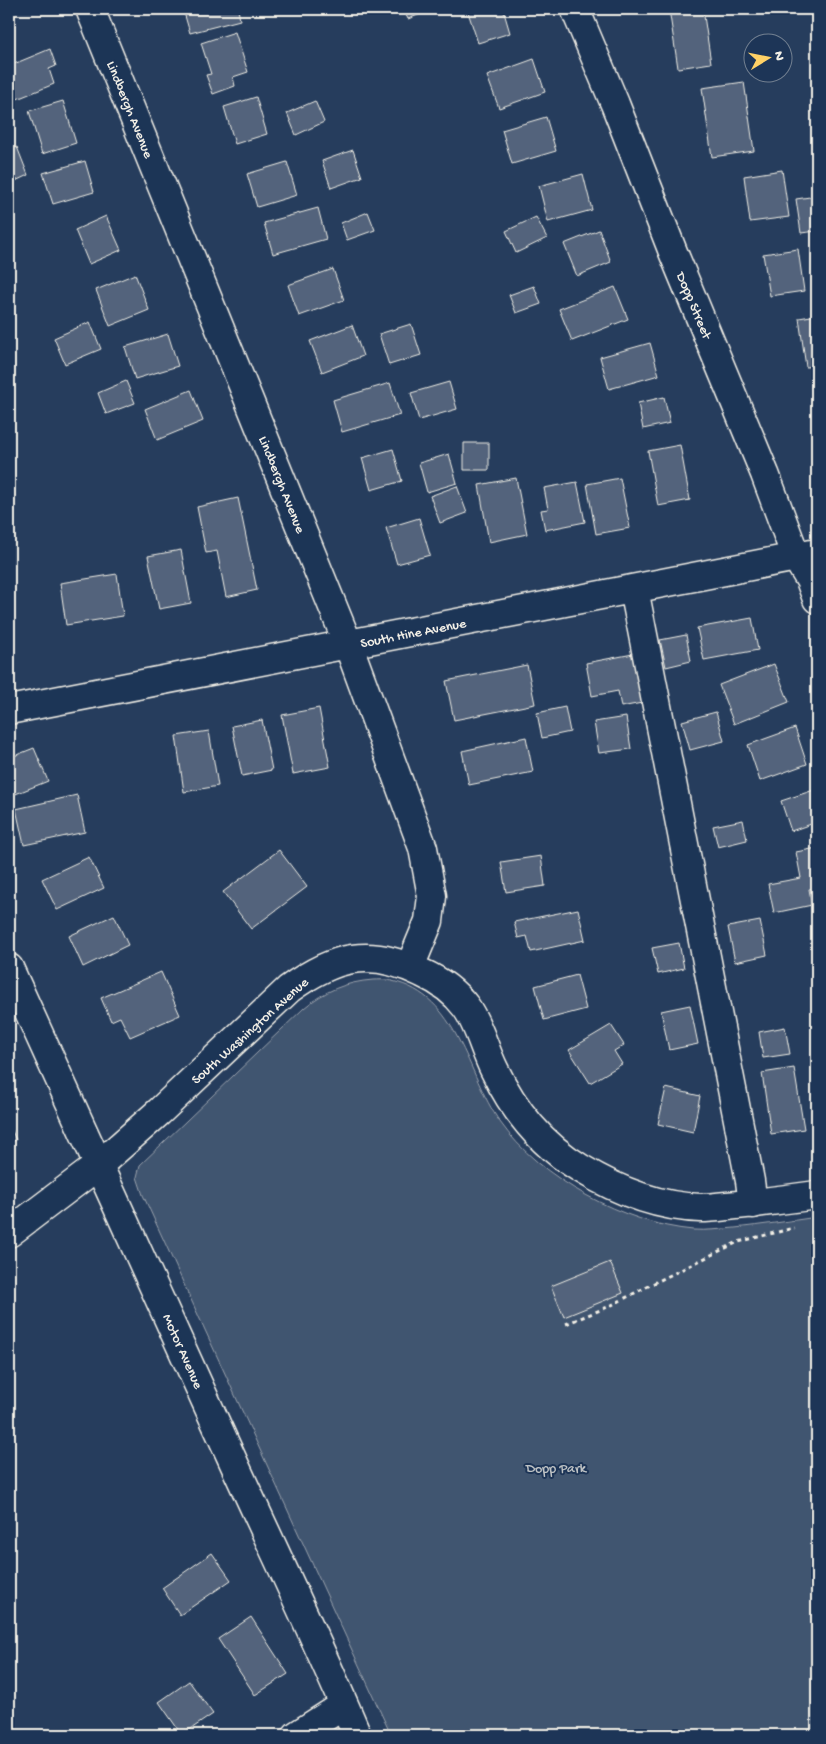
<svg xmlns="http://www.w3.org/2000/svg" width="826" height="1744" font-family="'Gochi Hand',sans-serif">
<rect width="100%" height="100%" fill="#263d5d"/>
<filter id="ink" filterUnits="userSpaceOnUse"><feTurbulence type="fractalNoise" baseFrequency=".02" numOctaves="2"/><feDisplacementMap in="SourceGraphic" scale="10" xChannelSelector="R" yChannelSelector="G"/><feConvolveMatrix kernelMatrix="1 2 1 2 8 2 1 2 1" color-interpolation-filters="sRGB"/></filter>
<g filter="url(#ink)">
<path fill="#40546f" stroke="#9aa2ac" d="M373,980C379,980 386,979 392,981C459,996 466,1074 500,1122C540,1179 625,1224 693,1230C707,1231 721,1229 735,1228C762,1225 790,1221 817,1217V1735H391L143,1195L137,1177L140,1165L304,1008C324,991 346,982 373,980Z"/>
<path fill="#52647b" stroke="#f4f1e8" d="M183,9H238L240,20L190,33Z
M403,9H433L408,19Z
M467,9H503L510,33L478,43Z
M669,9H703L711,63L678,68Z
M235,32L248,72L233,77L235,86L213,94L206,75L211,74L201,43Z
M50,49L56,66L49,69L54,84L17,99L9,78V66Z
M534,59L545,92L499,108L487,76Z
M744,82L754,151L712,157L702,88Z
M256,97L267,134L235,144L224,107Z
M63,101L76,143L42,154L29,111Z
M315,101L324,122L296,135L287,113Z
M546,117L556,151L512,164L502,130Z
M17,147L28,175L9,184V151Z
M353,150L362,177L331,188L322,161Z
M85,161L94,192L53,204L43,173Z
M287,162L297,195L257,207L247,174Z
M782,170L789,217L750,222L744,176Z
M583,174L592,210L548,222L539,186Z
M817,196V231L801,233L796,199Z
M318,208L326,239L273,254L264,223Z
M368,212L375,230L347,240L341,223Z
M106,216L121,250L89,264L75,230Z
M536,217L547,238L516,253L506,231Z
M599,230L611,262L577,276L564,244Z
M798,249L804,291L770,296L763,254Z
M333,269L344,300L299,316L288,285Z
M135,274L149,310L110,326L96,290Z
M534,286L541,304L516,313L509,295Z
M615,287L628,319L572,341L559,309Z
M817,315V376L816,366L806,367L799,318Z
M90,322L101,349L65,364L54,338Z
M411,324L421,355L389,365L379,334Z
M352,325L363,356L322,372L310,341Z
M168,334L178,366L135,379L125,347Z
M650,343L659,375L609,389L600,357Z
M126,381L135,403L106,414L98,393Z
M449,382L457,409L419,420L411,393Z
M390,383L400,415L342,432L333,400Z
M191,390L203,421L157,440L145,409Z
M664,397L670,423L643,429L638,403Z
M464,443H489V470H464Z
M680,445L690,500L658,506L648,451Z
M393,449L402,481L371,490L362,458Z
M449,454L457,483L427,492L419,463Z
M516,478L527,534L489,542L479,485Z
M620,478L630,528L596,534L587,484Z
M577,482L585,522L545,530L541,510L548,509L544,488Z
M457,486L467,513L440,523L430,496Z
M238,498L257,590L226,597L217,551L206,553L197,507Z
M419,518L430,555L397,564L386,528Z
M181,550L191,603L159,609L148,556Z
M117,574L123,616L66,625L60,583Z
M752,618L758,650L704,660L697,628Z
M686,635L691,661L666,667L660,640Z
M633,654L642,703L621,707L618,691L592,696L586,663Z
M774,664L789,702L734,724L719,685Z
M527,665L535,704L454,720L446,681Z
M565,707L570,732L542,738L537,713Z
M319,708L330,767L293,774L282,715Z
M716,712L724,741L690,750L682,721Z
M626,717L631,749L599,753L594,722Z
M262,720L272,770L242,776L232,726Z
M795,728L807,764L760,781L748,745Z
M209,731L218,786L184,792L176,736Z
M526,737L533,772L469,785L462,751Z
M34,748L48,781L13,795L9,785V758Z
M817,789V822L791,831L781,801Z
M77,795L85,832L24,845L16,809Z
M743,820L747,840L718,847L713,826Z
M817,848V888L809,889L812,905L774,913L768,884L801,878L796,852Z
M279,850L307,887L251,929L223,892Z
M541,856L545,886L506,892L501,862Z
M89,857L104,888L57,910L42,879Z
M578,909L585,940L531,952L527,936L518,938L514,922Z
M114,915L128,945L83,967L69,936Z
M760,921L767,955L735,962L728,927Z
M679,943L684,968L658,974L652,948Z
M161,972L180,1015L130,1037L120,1017L111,1021L101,998Z
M577,975L586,1009L544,1020L535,986Z
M690,1005L698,1044L669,1050L661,1011Z
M611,1025L624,1045L614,1051L622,1064L590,1083L569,1050Z
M785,1027L790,1054L763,1058L759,1032Z
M794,1068L804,1129L771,1134L762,1073Z
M666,1088L700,1096L693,1132L658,1124Z
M9,1124L16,1140L9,1143Z
M610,1262L623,1293L564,1317L551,1286Z
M212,1553L231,1580L180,1615L162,1588Z
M251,1617L288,1674L255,1695L218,1639Z
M189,1681L213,1714L182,1735L159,1702Z"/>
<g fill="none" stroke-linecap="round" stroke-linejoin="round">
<g stroke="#f4f1e8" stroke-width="31">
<path id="minor" d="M90,9L348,644L423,848L432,896L429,921L410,967
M575,9L615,104L673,252L765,474L796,557L810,580L817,599
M634,589L750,1181L753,1204
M9,710L817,553
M9,968C83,1128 154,1290 228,1450C271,1545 317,1639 357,1735
M297,1735L344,1705"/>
</g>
<g stroke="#f4f1e8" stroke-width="31">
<path id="tertiary" d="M9,1233L100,1164L159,1112L289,989C334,956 370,947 422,973C440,981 454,991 466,1007C479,1025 484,1049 494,1069C513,1109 542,1145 580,1168C616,1190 658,1207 701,1208C709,1208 718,1207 727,1206C757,1203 787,1199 817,1195"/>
</g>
<path stroke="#f4f1e8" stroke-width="3" stroke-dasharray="4 4" stroke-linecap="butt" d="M566,1324L610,1306L652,1284L738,1242L794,1228"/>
<use href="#minor" stroke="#1d3557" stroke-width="28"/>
<use href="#tertiary" stroke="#1d3557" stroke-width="28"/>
</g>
</g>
<g text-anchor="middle" stroke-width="4" stroke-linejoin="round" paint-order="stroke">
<g font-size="14" fill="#f4f1e8" stroke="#1d3557">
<text transform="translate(131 109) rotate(68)" y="5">Lindbergh Avenue</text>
<text transform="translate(695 305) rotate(67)" y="5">Dopp Street</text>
<text transform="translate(283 484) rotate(68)" y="5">Lindbergh Avenue</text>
<text transform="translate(413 632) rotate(-11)" y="5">South Hine Avenue</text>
<text transform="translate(249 1030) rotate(-42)" y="5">South Washington Avenue</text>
<text transform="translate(184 1351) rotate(66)" y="5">Motor Avenue</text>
</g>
<g font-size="14" fill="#bec2c4" stroke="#1d3557">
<text x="556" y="1472">Dopp Park</text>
</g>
</g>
<rect width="826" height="1744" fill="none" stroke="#1d3557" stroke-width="30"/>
<rect x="15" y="15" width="796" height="1714" fill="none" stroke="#f4f1e8" stroke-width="2" filter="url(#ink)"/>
<g transform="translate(768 58) rotate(80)"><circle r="24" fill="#1d3557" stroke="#738091"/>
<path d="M0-4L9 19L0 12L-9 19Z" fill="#ffd166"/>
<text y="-8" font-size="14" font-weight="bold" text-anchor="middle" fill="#f4f1e8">N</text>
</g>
</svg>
